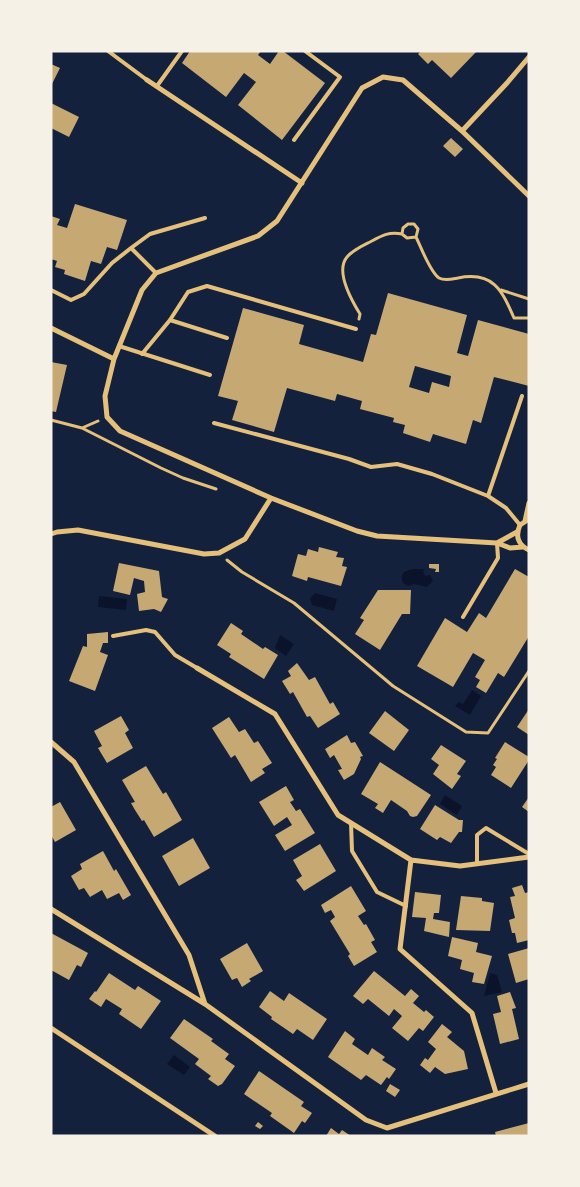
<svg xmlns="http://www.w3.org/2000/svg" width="580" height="1187" font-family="'Times New Roman',serif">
<rect width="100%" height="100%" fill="#14213d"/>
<path fill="#0b132b" d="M415,569H425L423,571L425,576L430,575L433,581L427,587L414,584L408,586L403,583C399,572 406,570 415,569Z
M315,593L337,599L334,611L312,605L310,598Z
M99,596L127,599L126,610L98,607Z
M280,635L294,644L286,656L275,648Z
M472,690L481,696L470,715L455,706L459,702L463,704Z
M445,795L462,806L457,815L440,804Z
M490,973L497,975L502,992L484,996Z
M174,1055L190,1067L184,1075L167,1064Z"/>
<path fill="#c6a872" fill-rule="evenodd" d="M190,51H261L258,55L270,64L279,51H283L325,83L282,140L238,105L256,82L244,73L226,97L182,63Z
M421,51H477L451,78L432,60L428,64L418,54Z
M51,64L60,68L51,86Z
M51,103L79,117L69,137L51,128Z
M451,138L463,149L455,157L443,146Z
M75,204L127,220L117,250L107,247L101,264L91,261L85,281L64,274L65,270L55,267L57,261L51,259V216L60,219L57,225L67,228Z
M388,293L467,315L457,353L468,356L478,320L529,334V386L494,377L481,423L473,420L466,444L433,434L430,442L403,433L405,425L393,422L394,418L360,409L362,401L337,394L335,401L287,388L274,432L232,420L238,401L218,396L243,308L304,325L299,344L363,362L371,334L376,335ZM415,366L451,376L449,387L432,382L429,393L409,387Z
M51,362L67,365L56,412L51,411Z
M319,547L338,552L336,557L344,558L342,566L347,567L341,586L308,577L307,581L292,576L298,554L306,556L308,549L318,552Z
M119,563L159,571L162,597L168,599L161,612L154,609L139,611L137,594L145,592L144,581L134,578L130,595L113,591Z
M429,564H439V572H435L436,569L429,568Z
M515,569L529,577V636L504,677L498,673L486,693L476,687L480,680L475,677L485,660L473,653L453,687L417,666L445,618L467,632L479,613L486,618Z
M378,590H411L410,614H402L380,650L355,634L364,620L360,618Z
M231,623L243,631L241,634L263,649L265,647L278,655L264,679L229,657L231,654L217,645Z
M108,632V643H103L100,652L108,655L95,691L69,681L83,646L87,647V634Z
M297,663L309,680L315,677L330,704L333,702L340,714L318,728L310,716L307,717L293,692L290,694L282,681L291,676L288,671Z
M529,709V735L517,727Z
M385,711L409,730L394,751L369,733Z
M121,716L129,730L125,733L133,748L107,763L98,748L102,746L94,731Z
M229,717L239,732L245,729L254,743L258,741L272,763L262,769L265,773L251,782L235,755L231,758L212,728Z
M347,735L351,743L355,742L363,756L360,757L361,759L354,774L344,780L338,770L342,769L334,755L330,758L325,749Z
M505,742L529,757V760L511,788L491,775L496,767L493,765L497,759L495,758Z
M441,745L466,761L457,774L461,776L452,789L433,774L439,765L431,759Z
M380,762L431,795L417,816L413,817L410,816L407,811L391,800L383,813L375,808L378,804L361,794Z
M146,766L163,794L166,792L182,820L154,837L144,820L142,821L135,810L131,803L135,802L122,780Z
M286,786L294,800L290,802L296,811L300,809L315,833L285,851L275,835L292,825L287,817L274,826L259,802Z
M529,797V812L522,807Z
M60,802L76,830L55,842L51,835V807Z
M435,805L459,820H463L462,832H459L451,843L440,837L437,840L420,829Z
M193,838L210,868L179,886L162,856Z
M320,844L336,871L304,891L296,880L302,876L293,860Z
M103,851L114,871L116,869L131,895L123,900L119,893L107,899L102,890L90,897L84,888L79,890L71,876L82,869L80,864Z
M522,885L525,893L529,892V940L517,943L515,933H512L509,920L515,918L510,897L515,896L512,888Z
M351,886L366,911L358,916L364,925L366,924L375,940L371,942L377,952L354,966L348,956L350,954L330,921L335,917L331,910L325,913L321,905Z
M415,892L441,895L439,913H434L433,919L450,922L449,937L424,931L426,918L412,917Z
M461,896L482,898V901L494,903L490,931L456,930Z
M51,933L88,953L81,967L77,965L69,980L51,970Z
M452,937L478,943L476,952L492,956L484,984L472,982L474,973L460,969L462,960L448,956Z
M247,943L263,971L249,979L251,981L242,987L237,978L232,980L220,959Z
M529,948V979L516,983L508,954Z
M374,971L405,996L411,989L419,996L413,1003L424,1012L426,1010L434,1017L423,1031L419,1028L408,1041L392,1028L402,1016L394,1009L389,1016L368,999L363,1004L353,996Z
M109,973L135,990L138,986L161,1001L141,1029L119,1014L122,1009L106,999L101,1007L89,999L95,991L96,992Z
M270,991L284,1001L289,993L327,1019L313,1040L297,1029L293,1034L271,1019L272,1017L259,1007Z
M510,992L516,1008L512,1009L519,1039L500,1044L493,1014L501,1012L497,996Z
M184,1019L213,1039L211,1041L229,1054L225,1059L235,1066L222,1084L218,1086L208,1079L211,1076L195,1064L199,1059L170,1038Z
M442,1024L452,1032L447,1037L464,1051L468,1069L445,1074L435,1067L430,1073L420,1065L425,1058L428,1060L436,1049L428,1042Z
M345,1031L355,1039L352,1044L368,1055L372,1048L385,1057L382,1060L396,1069L389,1079L387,1077L381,1085L366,1075L361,1080L328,1057Z
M259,1071L304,1102L301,1106L312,1113L305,1123L302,1121L294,1133L270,1116L272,1113L244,1094Z
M390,1084L400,1090L395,1097L386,1091Z
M258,1122L263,1126L260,1129L255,1126Z
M529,1123V1136H496L495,1132Z
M331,1128L339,1134L342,1130L351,1136H326Z"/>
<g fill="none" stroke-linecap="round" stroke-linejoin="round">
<path stroke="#e5c07b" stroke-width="3" d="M416,237L407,238L402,234L403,228L408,224H414L418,229L416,237C421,247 430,272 439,278C445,281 452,279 458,278C493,271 502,290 514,318H529
M501,290L529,299
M359,319L360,314C352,301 335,271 347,257C353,250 362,246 370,242C381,236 389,231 402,234
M51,420L82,428L98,421
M82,428L161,468L183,478L216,489
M227,560L242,572L294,603L393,686L466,732L488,733L529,671"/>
<path stroke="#e5c07b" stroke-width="4" d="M108,51L147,80
M157,86L182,51
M294,140L340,77L305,51
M131,248L150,234L205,218
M51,290L71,300L84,294L112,263L131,248L156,273
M170,320L227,338
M119,346L210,375
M142,354L170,320L188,292L207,286L356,329
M214,423L349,459L371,467L397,464L432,474L488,496L506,508L520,525
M488,496L522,396
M463,617L498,558L497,543
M113,636L146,630L155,632L175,655L197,668
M351,823L352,851L377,892L406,906
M477,864V835L486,828L529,854"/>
<path stroke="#e5c07b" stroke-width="5" d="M147,80L302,183
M462,131L507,83L529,57
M51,328L114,359
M529,519L520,525C515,536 518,545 529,550
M525,521L529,503
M51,534L57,532L78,530L204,554L219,553L245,539L271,498
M497,543L517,532
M523,547L510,548L497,543L377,536L357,531L271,498L120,431L107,417L105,396L114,359L142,290L156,273L258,236L277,221L362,88L383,77L403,80L462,131L529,196
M197,668L275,714L338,815L411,860L460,866L529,857
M51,742L74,762L189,955L205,1004
M411,860L400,949L472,1013L496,1093
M51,909L205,1004L366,1120L387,1128L529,1084
M51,1028L215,1136"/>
</g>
<rect width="580" height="1187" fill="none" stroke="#f6f1e7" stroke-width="105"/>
</svg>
